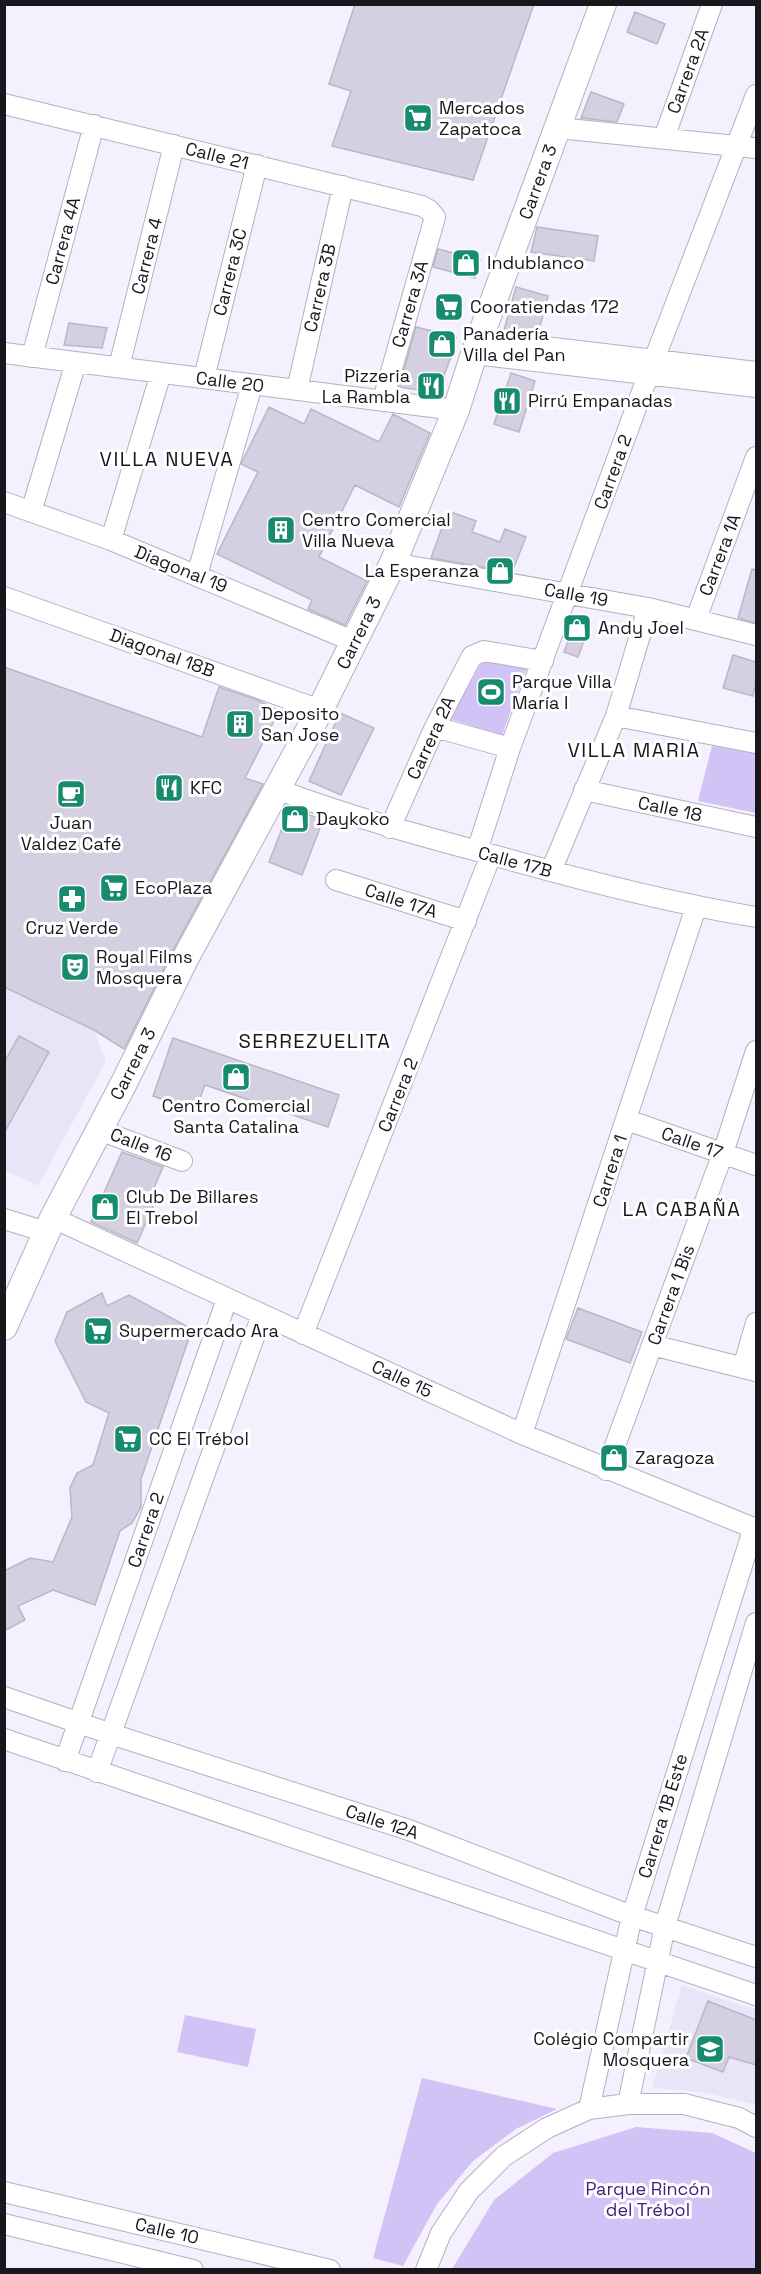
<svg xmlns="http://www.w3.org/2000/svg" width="761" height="2274" font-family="'Space Grotesk',sans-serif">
<rect width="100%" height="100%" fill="#f4f0fe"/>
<path fill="#eae4f8" d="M4,987L94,1030L106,1061L38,1186L5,1170Z
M682,1985L756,2010V2105L703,2092L652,2088Z"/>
<path fill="#d2c3f6" d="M483,660L528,665L502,735L450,719Z
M712,746L756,753V813L698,801Z
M185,2015L256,2029L248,2067L177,2052Z
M422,2078L557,2109L516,2129L473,2161L437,2204L403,2266L373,2258Z
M636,2127L712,2133L756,2153V2269H452L494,2200L553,2153Z"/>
<path fill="#d5d0e1" stroke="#bbb6c7" stroke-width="1.5" d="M355,4H534L473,180L332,146L351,91L329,84Z
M635,12L665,24L657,44L627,32Z
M591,92L624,104L617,122L581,118Z
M537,227L598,236L594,261L531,252Z
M438,249L480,260L475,278L433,267Z
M516,287L548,296L538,334L504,330Z
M69,323L107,328L102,348L64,345Z
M416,327L456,337L451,357L437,393L399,387Z
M511,373L535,381L519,432L494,424Z
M269,407L304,424L311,409L379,442L393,414L430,433L399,507L355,485L319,557L367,581L345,625L308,609L312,600L217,554L258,472L241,464Z
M448,511L476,521L472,532L500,542L505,529L526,537L512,572L431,558Z
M752,569L756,570V623L738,618Z
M575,622L589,627L578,657L564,652Z
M733,655L756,662V683L753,696L723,688Z
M4,667L202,737L219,687L258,700L279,711L245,778L263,784L172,952L124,1049L94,1030L4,987Z
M340,713L374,728L341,795L309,781Z
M290,808L323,820L302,875L269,862Z
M19,1036L49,1052L4,1133V1063Z
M173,1038L339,1095L328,1127L205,1085L195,1111L153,1096Z
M122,1152L163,1167L153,1190L159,1193L137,1243L91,1222Z
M102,1293L107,1306L129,1295L192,1329L141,1479V1507L132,1523L120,1531L95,1605L53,1590L18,1606L25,1620L4,1631V1571L30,1558L53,1562L72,1517L70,1488L77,1473L93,1465L109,1413L86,1402L55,1341L67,1312Z
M578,1308L642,1332L630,1363L566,1339Z
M708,2001L756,2020V2065L729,2057L723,2072L686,2058Z"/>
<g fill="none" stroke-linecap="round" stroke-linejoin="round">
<g stroke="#b4b0c0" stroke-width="22">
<path id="minor" d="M4,104L422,206L429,210L435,217L383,400
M558,128L756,148
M664,138L712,4
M479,339L756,372
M4,353L456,410
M474,354L756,387
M32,357L94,125
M119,367L174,145
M204,378L257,165
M297,390L343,186
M4,502L111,540L355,642
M31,512L76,362
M111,540L161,373
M393,563L648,608L756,635
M197,575L252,385
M4,597L320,710
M696,619L756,457
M616,716L756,743
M435,727L510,748
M279,790C351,817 425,837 500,857C585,881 670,903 756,917
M584,790L756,827
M390,828L435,727L472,656L484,651L543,661
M477,851L510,748L649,373L756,95
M551,871L616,716L648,608
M336,880L466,921
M627,1120L756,1165
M99,1130L182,1161
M53,1218L522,1434L756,1529
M4,1219L46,1232
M303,1334L491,855
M652,1345L756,1371
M743,1368L756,1323
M522,1434L696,907
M606,1470L723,1153L756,1051
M4,1697L111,1734L409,1830L632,1916L756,1957
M4,1739L756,1995
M65,1761L227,1299
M97,1772L262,1315
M628,2104L665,1926L756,1623
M589,2109L632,1916L754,1527
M4,2192L330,2270
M4,2224L193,2270
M426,2270L441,2233L469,2191L504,2156L547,2128L589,2109L628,2104H684L739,2118L756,2127"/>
</g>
<g stroke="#b4b0c0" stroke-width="28">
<path id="major" d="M4,1327L53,1218L125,1081L185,959L320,710L393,563L456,410L474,354L603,4"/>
</g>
<use href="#minor" stroke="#fff" stroke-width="20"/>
<use href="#major" stroke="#fff" stroke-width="26"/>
</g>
<defs>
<g id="supermarket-square" transform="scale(1.5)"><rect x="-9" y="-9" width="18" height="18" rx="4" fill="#168b6d" stroke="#fff"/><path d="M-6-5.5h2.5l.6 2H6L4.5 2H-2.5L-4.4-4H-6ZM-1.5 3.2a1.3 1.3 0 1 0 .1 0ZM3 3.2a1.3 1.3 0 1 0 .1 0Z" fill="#fff"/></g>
<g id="shop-square" transform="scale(1.5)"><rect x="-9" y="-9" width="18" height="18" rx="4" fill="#168b6d" stroke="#fff"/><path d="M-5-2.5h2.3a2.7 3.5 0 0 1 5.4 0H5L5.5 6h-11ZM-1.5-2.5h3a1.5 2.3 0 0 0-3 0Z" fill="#fff"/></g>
<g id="restaurant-square" transform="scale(1.5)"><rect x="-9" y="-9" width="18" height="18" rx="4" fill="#168b6d" stroke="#fff"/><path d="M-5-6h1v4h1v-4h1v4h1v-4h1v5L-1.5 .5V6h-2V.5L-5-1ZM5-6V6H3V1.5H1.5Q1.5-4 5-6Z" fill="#fff"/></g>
<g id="building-square" transform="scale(1.5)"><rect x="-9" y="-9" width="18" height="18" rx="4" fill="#168b6d" stroke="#fff"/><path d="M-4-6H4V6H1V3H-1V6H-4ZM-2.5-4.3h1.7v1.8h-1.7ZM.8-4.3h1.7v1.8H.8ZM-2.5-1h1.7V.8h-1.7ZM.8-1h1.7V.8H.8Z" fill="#fff"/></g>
<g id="stadium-square" transform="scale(1.5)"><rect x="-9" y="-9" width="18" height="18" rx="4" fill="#168b6d" stroke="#fff"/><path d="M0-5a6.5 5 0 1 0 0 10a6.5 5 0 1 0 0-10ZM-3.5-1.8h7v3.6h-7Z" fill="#fff"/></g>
<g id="cafe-square" transform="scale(1.5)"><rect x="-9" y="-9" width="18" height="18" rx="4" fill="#168b6d" stroke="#fff"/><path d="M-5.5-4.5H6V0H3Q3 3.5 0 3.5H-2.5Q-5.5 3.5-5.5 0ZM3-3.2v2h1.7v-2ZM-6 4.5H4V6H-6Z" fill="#fff"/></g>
<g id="pharmacy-square" transform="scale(1.5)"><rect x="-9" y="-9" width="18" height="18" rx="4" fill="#168b6d" stroke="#fff"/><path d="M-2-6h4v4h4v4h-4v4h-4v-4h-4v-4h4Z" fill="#fff"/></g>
<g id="theatre-square" transform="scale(1.5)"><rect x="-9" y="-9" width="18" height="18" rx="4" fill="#168b6d" stroke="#fff"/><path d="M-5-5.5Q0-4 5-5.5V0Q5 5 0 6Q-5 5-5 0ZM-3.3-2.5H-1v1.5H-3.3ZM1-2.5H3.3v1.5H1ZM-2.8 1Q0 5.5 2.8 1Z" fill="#fff"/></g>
<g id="school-square" transform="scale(1.5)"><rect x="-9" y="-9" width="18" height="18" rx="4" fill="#168b6d" stroke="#fff"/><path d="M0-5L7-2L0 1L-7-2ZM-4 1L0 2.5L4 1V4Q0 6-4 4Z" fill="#fff"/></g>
</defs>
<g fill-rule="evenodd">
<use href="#supermarket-square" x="418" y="118"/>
<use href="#shop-square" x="466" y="263"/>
<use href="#supermarket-square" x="449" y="307"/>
<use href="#shop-square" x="442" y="344"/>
<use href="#restaurant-square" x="431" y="386"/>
<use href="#restaurant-square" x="507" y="401"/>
<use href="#building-square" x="281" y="530"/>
<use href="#shop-square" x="500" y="571"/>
<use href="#shop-square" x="577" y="628"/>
<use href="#stadium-square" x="491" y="692"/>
<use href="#building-square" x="240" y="724"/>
<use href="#restaurant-square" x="169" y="788"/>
<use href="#cafe-square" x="71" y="794"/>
<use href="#shop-square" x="295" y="819"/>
<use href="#supermarket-square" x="114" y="888"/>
<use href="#pharmacy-square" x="72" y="899"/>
<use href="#theatre-square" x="75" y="967"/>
<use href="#shop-square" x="236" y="1077"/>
<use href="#shop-square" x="105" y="1207"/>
<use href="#supermarket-square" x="98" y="1331"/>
<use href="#supermarket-square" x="128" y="1439"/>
<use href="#shop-square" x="614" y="1458"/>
<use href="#school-square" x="710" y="2049"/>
</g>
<g text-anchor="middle" stroke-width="6" stroke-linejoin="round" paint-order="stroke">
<g font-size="18" fill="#19171d" stroke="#fff">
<text transform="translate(688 71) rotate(-70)" y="6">Carrera 2A</text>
<text transform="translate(217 156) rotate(14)" y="6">Calle 21</text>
<text transform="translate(538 182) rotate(-70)" y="6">Carrera 3</text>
<text transform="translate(63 241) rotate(-75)" y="6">Carrera 4A</text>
<text transform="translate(147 256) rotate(-76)" y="6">Carrera 4</text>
<text transform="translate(230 272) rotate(-76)" y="6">Carrera 3C</text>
<text transform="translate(320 288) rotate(-77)" y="6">Carrera 3B</text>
<text transform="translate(410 304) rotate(-74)" y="6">Carrera 3A</text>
<text transform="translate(230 382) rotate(7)" y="6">Calle 20</text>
<text transform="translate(613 472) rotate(-70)" y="6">Carrera 2</text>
<text transform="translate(720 555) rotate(-69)" y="6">Carrera 1A</text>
<text transform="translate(181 569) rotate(22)" y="6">Diagonal 19</text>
<text transform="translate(576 595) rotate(10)" y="6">Calle 19</text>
<text transform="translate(359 633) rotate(-64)" y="6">Carrera 3</text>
<text transform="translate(162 653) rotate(20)" y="6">Diagonal 18B</text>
<text transform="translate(431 738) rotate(-65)" y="6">Carrera 2A</text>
<text transform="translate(670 809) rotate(12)" y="6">Calle 18</text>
<text transform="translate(515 862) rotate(15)" y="6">Calle 17B</text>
<text transform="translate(401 901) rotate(18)" y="6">Calle 17A</text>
<text transform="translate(133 1064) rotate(-63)" y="6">Carrera 3</text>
<text transform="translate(398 1095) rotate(-68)" y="6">Carrera 2</text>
<text transform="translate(692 1143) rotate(19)" y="6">Calle 17</text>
<text transform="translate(141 1145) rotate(21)" y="6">Calle 16</text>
<text transform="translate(610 1171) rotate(-72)" y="6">Carrera 1</text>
<text transform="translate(671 1295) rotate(-70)" y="6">Carrera 1 Bis</text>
<text transform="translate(402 1379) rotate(25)" y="6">Calle 15</text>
<text transform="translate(146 1530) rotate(-71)" y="6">Carrera 2</text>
<text transform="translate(663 1816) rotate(-73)" y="6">Carrera 1B Este</text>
<text transform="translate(382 1822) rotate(18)" y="6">Calle 12A</text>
<text transform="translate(167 2231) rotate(13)" y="6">Calle 10</text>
</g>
<g font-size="18" fill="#19171d" stroke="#fff" text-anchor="start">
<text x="439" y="114">Mercados<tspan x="439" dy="21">Zapatoca</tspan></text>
<text x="487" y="269">Indublanco</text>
<text x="470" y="313">Cooratiendas 172</text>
<text x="463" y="340">Panadería<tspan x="463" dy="21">Villa del Pan</tspan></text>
<text x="410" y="382" text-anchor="end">Pizzeria<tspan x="410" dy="21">La Rambla</tspan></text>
<text x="528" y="407">Pirrú Empanadas</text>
<text x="302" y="526">Centro Comercial<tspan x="302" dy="21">Villa Nueva</tspan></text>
<text x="479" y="577" text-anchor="end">La Esperanza</text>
<text x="598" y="634">Andy Joel</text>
<text x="512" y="688">Parque Villa<tspan x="512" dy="21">María I</tspan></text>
<text x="261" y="720">Deposito<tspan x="261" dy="21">San Jose</tspan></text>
<text x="190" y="794">KFC</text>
<text x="316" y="825">Daykoko</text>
<text x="71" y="829" text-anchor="middle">Juan<tspan x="71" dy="21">Valdez Café</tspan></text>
<text x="135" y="894">EcoPlaza</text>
<text x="72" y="934" text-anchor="middle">Cruz Verde</text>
<text x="96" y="963">Royal Films<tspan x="96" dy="21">Mosquera</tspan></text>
<text x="236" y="1112" text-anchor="middle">Centro Comercial<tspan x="236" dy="21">Santa Catalina</tspan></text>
<text x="126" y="1203">Club De Billares<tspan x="126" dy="21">El Trebol</tspan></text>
<text x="119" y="1337">Supermercado Ara</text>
<text x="149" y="1445">CC El Trébol</text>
<text x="635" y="1464">Zaragoza</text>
<text x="689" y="2045" text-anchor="end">Colégio Compartir<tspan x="689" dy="21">Mosquera</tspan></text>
</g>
<g font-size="18" fill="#461b7a" stroke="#fff">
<text x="648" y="2195">Parque Rincón<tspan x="648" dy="21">del Trébol</tspan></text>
</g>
<g font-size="20" letter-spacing="1.5" fill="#19171d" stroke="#fff">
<text x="167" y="466">VILLA NUEVA</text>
<text x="634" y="757">VILLA MARIA</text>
<text x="315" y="1048">SERREZUELITA</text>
<text x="682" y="1216">LA CABAÑA</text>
</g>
</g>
<rect width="761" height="2274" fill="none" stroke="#19171d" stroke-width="12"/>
</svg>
